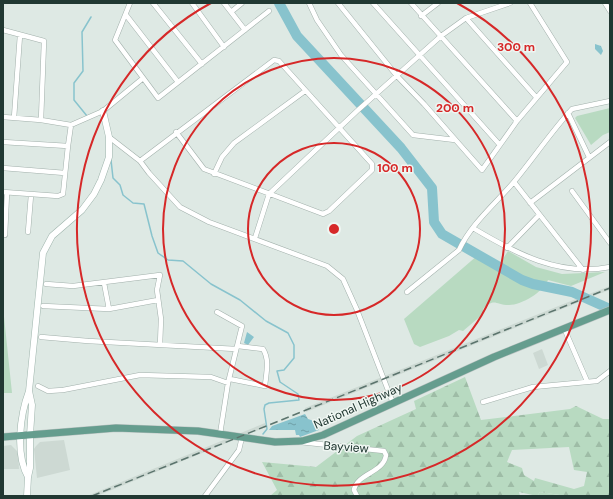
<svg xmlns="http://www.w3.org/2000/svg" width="613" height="499" font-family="'DM Sans',sans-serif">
<defs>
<pattern id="forest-firs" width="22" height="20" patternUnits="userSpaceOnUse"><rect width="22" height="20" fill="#b8dac1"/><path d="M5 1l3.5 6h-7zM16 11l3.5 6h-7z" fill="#9ebca6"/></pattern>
<pattern id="water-ripples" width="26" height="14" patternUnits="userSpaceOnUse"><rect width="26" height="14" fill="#88c3cd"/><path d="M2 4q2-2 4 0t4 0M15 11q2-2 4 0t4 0" fill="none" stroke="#6f9fa7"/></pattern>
</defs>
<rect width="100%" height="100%" fill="#dee9e4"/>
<path fill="#cdd9d3" d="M610,286V290L593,296L589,294Z
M576,299L582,301L306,412L305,408Z
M542,349L548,365L539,369L533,353Z
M265,423L266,427L97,496H87Z
M64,440L70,470L37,478L34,449L36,446L40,442Z
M11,445L18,452L19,469H3V446Z"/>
<path fill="#b8dac1" d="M610,108V132L603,135L591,145L575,118L577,116Z
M508,251L536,267L562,274L605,272L571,286L548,280C543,292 522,305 509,305C495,305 495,297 483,309V314L463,331L459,330L449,336L420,347L414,344L404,319L478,255L499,265Z
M3,307L12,393H3Z
M540,492L566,496H537Z"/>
<path fill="url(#forest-firs)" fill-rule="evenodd" d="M465,377L481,420L570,409L576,406L603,419H610V496H566L540,492L537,496L519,492L520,496H270L277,490L262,462L316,467L357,436L416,409L414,401ZM569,447L574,470L587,472L584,486L574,489L535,478L534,481L524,475L522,468L507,462L512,450Z"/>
<path fill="url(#water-ripples)" d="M595,44L601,46L603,51L601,55L595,49Z
M247,332L254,337L248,345L244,343Z
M305,414L308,419L317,422L319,430L300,437L299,435H296L295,430H269L272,426Z"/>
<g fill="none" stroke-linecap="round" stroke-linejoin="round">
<path stroke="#88c3cd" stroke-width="1.5" d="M87,116L74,100V83L83,71L82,32L91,17
M111,160L113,178L120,185L123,195L133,203L144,204L152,236L158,253L168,260L183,261L211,284L240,300L266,321L288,333L294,345V358L284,370L277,371L280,382L298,394L299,400L269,403L265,405L264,409L267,429L263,434"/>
<path stroke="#88c3cd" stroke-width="10" d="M279,3L297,36L401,148L432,188L434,222L442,234L522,280L533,284L572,292L610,309"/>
<g stroke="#a2b0ab" stroke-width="5.5">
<path id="minor" d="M130,3L115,40L158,98L269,11
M153,3L202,64
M192,3L224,47
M224,3L245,30
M309,3L317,20L341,55L413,135L455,140
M338,3L397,76L424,104L482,170L517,121L567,62L530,3
M373,3L499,144
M411,3L517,121
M605,3L610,11
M231,12L242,3
M126,15L178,82
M421,16L438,3
M466,18L536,97
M3,30L44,41L41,120
M568,113L589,157
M3,117L41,120L71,125L103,111L142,79
M14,118L20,35
M109,137L140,161L149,173L180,207L209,222L327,266L343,279L357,310L393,403
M3,142L68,146L71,125
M140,161L274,60L279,61L372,164V170L329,211L323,214L204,169L176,132
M3,168L65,173
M214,174L222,157L234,143L305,91
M514,182L583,270
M572,191L610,243
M3,192L58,196L63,194L68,146
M530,203L610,142
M473,228C515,253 559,277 610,267
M28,232L31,195
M5,235L7,193
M255,238L269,194L357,111L441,36L466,18L510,3
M507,248L539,215
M104,283L109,309
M46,284L73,286L160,275L157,290L161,319L160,345
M407,292L459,250C471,224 495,204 513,183C533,159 551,132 572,109L610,101
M43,306L109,309L158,300
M217,312L242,326L228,383L220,434
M564,328L587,381
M41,337L88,341L236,349
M230,379L265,386C266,374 270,360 263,349L238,346
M38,386L48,391L63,390L140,375L211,377L228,383
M483,402L533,387L597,381L610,371
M300,442L384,451L386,455C384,473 357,473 354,490L357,496
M205,496L239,450L242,437"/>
</g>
<g stroke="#9eb4ac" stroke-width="7">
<path id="secondary" d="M28,477C15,454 20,415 29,391L43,253L52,236L82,210L94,194L101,180L109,157V137L103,111
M27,496L28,477L30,468V435L32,405L29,391"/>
</g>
<g stroke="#bcc3c2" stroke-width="8">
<path id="primary" d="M3,437L116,428L198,431L275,442L302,441L323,435L494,357L610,310"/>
</g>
<use href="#minor" stroke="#fff" stroke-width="4.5"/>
<use href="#secondary" stroke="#fff" stroke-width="6"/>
<use href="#primary" stroke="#659d8e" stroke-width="7"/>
<path stroke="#5b746d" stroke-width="1.5" stroke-dasharray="8 4" stroke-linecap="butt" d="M92,496L610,288"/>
</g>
<g fill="none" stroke="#d62828" stroke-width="2">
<circle cx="334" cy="229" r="86"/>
<circle cx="334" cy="229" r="171"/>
<path d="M457 3A257 257 0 1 1 211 3"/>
</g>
<g text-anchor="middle" stroke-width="3" stroke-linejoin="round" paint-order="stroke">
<g font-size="12" fill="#213832" stroke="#eff6f2">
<text transform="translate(358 406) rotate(-24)" y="4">National Highway</text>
<text transform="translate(346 447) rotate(4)" y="4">Bayview</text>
</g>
</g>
<circle cx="334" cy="229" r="6" fill="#d62828" stroke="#eff6f2" stroke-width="2"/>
<g font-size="12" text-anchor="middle" font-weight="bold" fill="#d62828" stroke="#eff6f2" stroke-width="3" stroke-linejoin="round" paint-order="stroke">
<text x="516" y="51">300 m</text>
<text x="455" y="112">200 m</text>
<text x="395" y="172">100 m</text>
</g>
<rect width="613" height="499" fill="none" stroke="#213832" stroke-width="8"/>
</svg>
